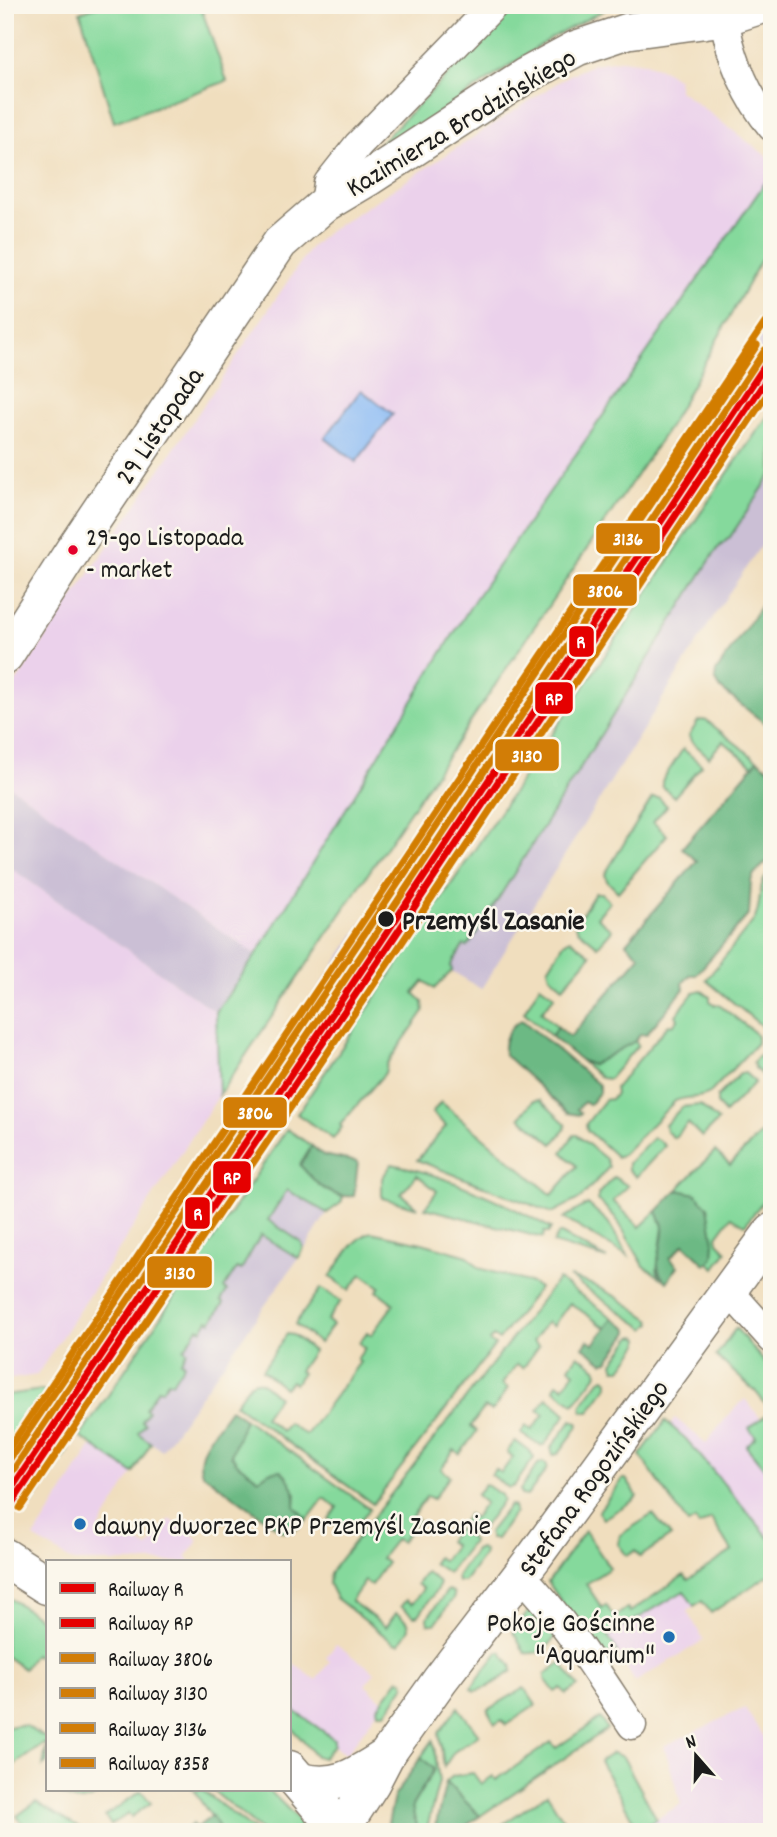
<svg xmlns="http://www.w3.org/2000/svg" width="777" height="1837" font-family="Dekko,sans-serif">
<rect width="100%" height="100%" fill="#fbf7ec"/>
<filter id="ink" filterUnits="userSpaceOnUse"><feTurbulence type="fractalNoise" baseFrequency=".0143" numOctaves="2"/><feDisplacementMap in="SourceGraphic" scale="14" xChannelSelector="R" yChannelSelector="G"/><feConvolveMatrix kernelMatrix="1 2 1 2 8 2 1 2 1" color-interpolation-filters="sRGB"/></filter>
<filter id="wash" filterUnits="userSpaceOnUse"><feTurbulence type="fractalNoise" baseFrequency=".00686" numOctaves="4" result="noise"/><feDisplacementMap in="SourceGraphic" scale="28" xChannelSelector="R" yChannelSelector="G"/><feGaussianBlur stdDeviation="1.57" result="paint"/><feColorMatrix in="noise" values="0 0 0 0 0 0 0 0 0 0 0 0 0 0 0 0 0 1.4 0 .05"/><feComposite in="paint" operator="in"/></filter>
<g filter="url(#wash)">
<rect width="100%" height="100%" fill="#f0debe"/>
<path fill="#ebd1eb" d="M620,60L645,63L666,71L678,79L679,90L772,160V167L767,180L475,599L256,955L5,783V698L311,247L329,231L568,76L594,64Z
M5,864L216,1012L219,1095L37,1375L5,1380Z
M745,1399L761,1419L750,1428L756,1437L753,1456L772,1478V1541L686,1439L670,1426L675,1418L706,1443L730,1413Z
M94,1443L134,1471L96,1534L112,1544L121,1533L148,1548L170,1519L199,1540L186,1557L190,1561L188,1562H74L34,1538Z
M684,1590L694,1606L687,1611L704,1640L635,1682L608,1636Z
M336,1644L375,1672L365,1685L384,1702L346,1755L289,1712V1660L316,1680L330,1661L326,1658Z
M745,1708L772,1751V1832H635L681,1804L664,1746Z"/>
<path fill="#cbbfd5" d="M772,309V369L73,1409L20,1494L26,1500L22,1506L5,1495V1454L621,539Z
M772,474V529L717,611L481,989L452,971L451,965L465,945L468,947L475,936L717,549L730,537Z
M5,783L256,955L216,1012L5,864Z
M288,1190L327,1213L303,1252L162,1450L132,1430Z"/>
<path fill="#85d99c" stroke="#507a5c" stroke-width="2" d="M100,5H200L227,81L114,122L80,12Z
M517,5H614L551,38L371,159L369,156L371,152Z
M772,167V240L669,427L219,1095L216,1012L256,955L475,599L767,180Z
M772,410V474L730,537L717,549L475,936L467,947L464,945L451,965L452,971L434,989L424,981L414,993L423,1002L424,1011L387,1064L385,1073L340,1125L342,1127L333,1139L297,1114L718,487Z
M702,720L707,721L757,760L753,766L723,741L709,757L691,741L689,736L698,721Z
M683,749L702,765L674,797L662,786V781Z
M652,798H659L667,806L653,822L667,835L618,892L607,881L605,874Z
M767,875L772,876L770,1029L763,1027L706,980L754,920C762,906 757,887 767,875Z
M595,893H601L610,902L597,917L612,930L598,946L578,930L575,925Z
M570,939L591,955L563,987L550,976L548,969L564,943Z
M540,985L555,996L541,1012L558,1027L551,1036L524,1012Z
M701,990L710,997V1001L715,1005H719L754,1032L757,1037V1043L711,1092C701,1100 687,1095 675,1101L623,1154L617,1157L587,1130L586,1124L605,1100L611,1099L616,1094L615,1088L669,1024L673,1025L678,1019L676,1015L694,992Z
M635,1041L638,1045L609,1079L601,1078L580,1060L592,1065Z
M772,1042V1066L762,1075L755,1068L753,1062Z
M745,1073L755,1082L725,1113L717,1104V1097L740,1074Z
M540,1100L566,1124L565,1129L553,1144L520,1117L533,1101Z
M441,1102L552,1195L577,1166L562,1152L574,1135H577L606,1159L609,1167L581,1198L552,1213L417,1160L446,1126L432,1113Z
M700,1105L718,1121L702,1137L688,1123L674,1138L666,1131L665,1125L682,1107Z
M772,1122V1189L745,1225L731,1217L717,1236L718,1242L727,1251L715,1268L708,1262L713,1257L696,1194L677,1190L715,1151L730,1165Z
M287,1129L312,1146L301,1165C313,1180 324,1192 343,1197L341,1203L327,1213L287,1190L268,1220L301,1242C305,1249 303,1252 298,1258L261,1235L241,1270L237,1268L224,1288L227,1291L221,1301L224,1303L211,1322L208,1320L202,1330L198,1328L184,1349L187,1351L181,1361L184,1364L172,1383L168,1381L162,1390L158,1389L145,1409L148,1411L142,1421L145,1424L138,1433L151,1443L133,1473L80,1437Z
M653,1138L659,1140L665,1146L636,1177L628,1169V1163Z
M392,1164C445,1175 504,1202 551,1228L548,1233L544,1232L543,1238L425,1208L437,1191L417,1175L401,1194L418,1208L382,1198V1178Z
M614,1177L628,1186L613,1201L640,1227L657,1211L663,1227L657,1270L660,1277L644,1266L616,1218L598,1200V1194Z
M588,1204L608,1222L628,1256L563,1218Z
M371,1232L422,1243L468,1256L479,1268L531,1283L539,1288L499,1340L493,1336L489,1341L495,1345L373,1504L235,1404L250,1383L254,1381L261,1382L278,1397L264,1417L282,1431L288,1423L306,1435L360,1362L357,1359L365,1348L359,1343L367,1332L371,1335L394,1304L377,1291L380,1287L362,1274L349,1290L330,1277C342,1260 352,1240 371,1232Z
M559,1233L607,1259L553,1243Z
M569,1277C601,1285 624,1301 651,1320L652,1323L646,1329Z
M558,1279L613,1318L606,1328L570,1303L553,1326L547,1322L533,1341L539,1346L523,1368L517,1364L502,1384L508,1389L492,1411L485,1407L471,1426L477,1431L460,1454L454,1450L441,1469L450,1476L433,1499L427,1496L412,1516L418,1520L401,1542L396,1539L381,1558L387,1563L371,1585L365,1581L351,1601L386,1627L396,1613L408,1622L409,1629L399,1644L394,1643L336,1598L329,1584L330,1573Z
M321,1288L341,1301L327,1320L333,1325L319,1343L295,1324Z
M736,1328L772,1371V1478L746,1446L756,1437L749,1428L771,1411L755,1391L716,1356Z
M287,1334L293,1335L313,1351L299,1371L302,1373L295,1384L291,1381L285,1388L262,1370Z
M636,1336L640,1338V1343L621,1369H615L613,1363L632,1337Z
M578,1355L596,1368L598,1373L574,1404L554,1389L557,1383L563,1387L575,1372L569,1367Z
M605,1378L608,1381V1386L589,1412H583L581,1406L600,1380Z
M42,1390L47,1392L5,1454V1395Z
M547,1397L566,1414L545,1444L541,1446L521,1433L526,1426L532,1430L544,1414L538,1410Z
M245,1419L370,1509L349,1533L329,1519L337,1507L324,1498L308,1519L295,1507L296,1493L269,1472L259,1479L238,1464L231,1454Z
M572,1420L578,1423L577,1428L558,1454L553,1455L551,1448Z
M665,1421L686,1439L772,1541V1573L711,1613L702,1601L694,1606L684,1591L608,1636L617,1651L599,1658L548,1582L585,1531L610,1568L586,1584L602,1608L606,1605L614,1617L627,1608L630,1612L684,1575L688,1580L732,1551L711,1519L699,1526L695,1520L688,1524L640,1455Z
M54,1440L68,1450L31,1504L24,1508L22,1506L26,1500L20,1495Z
M515,1441L530,1451L534,1458L514,1486L509,1488L491,1475L495,1469L501,1473L513,1457L507,1452Z
M543,1462L547,1465L546,1470L527,1496L521,1495L520,1490L538,1464Z
M623,1479H626L637,1496L634,1500L603,1519L598,1512Z
M485,1484L501,1495L503,1500L482,1529L477,1531L463,1521L468,1514L474,1518L485,1503L476,1495Z
M510,1505L514,1507L515,1512L496,1539H490L488,1533Z
M653,1514L671,1536L640,1557L635,1551L627,1556L618,1544L620,1535Z
M457,1529L470,1538L472,1542L448,1573L433,1563L437,1557L443,1561L454,1546L448,1541Z
M480,1548L484,1551L483,1556L464,1582H458L457,1576L475,1550Z
M426,1572L438,1581L439,1586L419,1615L414,1616L401,1606L406,1600L412,1604L423,1589L417,1584Z
M5,1590L10,1593L8,1597L47,1623V1660L34,1654L24,1669L5,1656Z
M448,1590L453,1592L454,1597L435,1624H428L427,1618Z
M532,1607L556,1633C553,1646 538,1655 525,1653L513,1632Z
M498,1652H501L511,1665L512,1671L488,1687L475,1691L471,1688Z
M561,1663L578,1686L566,1694L561,1688L555,1692L545,1679V1674Z
M399,1679L404,1681L405,1685L386,1713H379L378,1707Z
M524,1688L536,1705L506,1725L502,1720L495,1724L488,1712L489,1709Z
M289,1707L334,1739V1745L323,1758L316,1756L289,1725Z
M458,1707L479,1735L454,1752L444,1767L439,1733Z
M600,1718L607,1729L480,1816L446,1782L453,1776L473,1773L481,1784L493,1776L496,1780L551,1742L556,1748Z
M18,1725L26,1726L47,1739V1763L43,1766L47,1742L5,1771V1728Z
M433,1740L439,1781L426,1832H417L412,1806L434,1770L421,1757Z
M612,1753L623,1757L657,1819L638,1829L600,1761Z
M54,1790H106C84,1805 77,1805 54,1790Z
M193,1790H202L256,1832H222Z
M212,1790H269L300,1821L301,1832H263Z
M141,1791L151,1803L131,1817L128,1814L111,1825L105,1816Z
M547,1794L571,1832H507L503,1824Z
M36,1802L86,1832H58L55,1829L52,1832H28L17,1816Z"/>
<path fill="#6cb984" stroke="#446a50" stroke-width="2" d="M772,589V625L768,629L772,633V729L721,689L715,679L716,672Z
M758,760L772,771V857L754,874L751,881L749,914L696,975H690L683,983L684,989L646,1035L641,1034L635,1041L592,1065L580,1060L551,1036L558,1027L570,1037L640,956L626,943L697,861L682,848Z
M522,1020L599,1085V1093L589,1105L584,1102L577,1109L581,1113L579,1115L568,1113L505,1055C501,1042 509,1025 522,1020Z
M312,1146L323,1155L358,1162L354,1196C329,1199 315,1182 300,1165Z
M677,1190L696,1194L708,1207L714,1242L713,1257L706,1265L684,1244L670,1258L678,1266L667,1282C648,1267 665,1246 663,1227C663,1222 658,1216 657,1211Z
M613,1318L627,1327L629,1332L608,1361L603,1362L583,1347L588,1340L594,1344Z
M230,1409L245,1419L231,1455L238,1464L259,1479L269,1472L280,1470C293,1482 296,1490 295,1507L308,1519L295,1530L283,1532L202,1473C193,1451 219,1426 230,1409Z
M421,1757L434,1769L412,1806L417,1832H386L394,1797Z
M446,1782L480,1816L457,1832H434Z
M212,1816L222,1832H182L193,1824L196,1828Z"/>
<path fill="#89baf5" stroke="#526b88" stroke-width="2" d="M361,390L393,414L356,462L325,438Z"/>
</g>
<g filter="url(#ink)">
<g fill="none" stroke-linecap="round" stroke-linejoin="round">
<g stroke="#867d6d" stroke-width="31">
<path id="minor" d="M724,18C731,58 746,96 772,127
M325,204L328,183L358,145L494,5
M729,1291L772,1339
M521,1575C565,1620 597,1673 632,1725"/>
</g>
<g stroke="#867d6d" stroke-width="38">
<path id="tertiary" d="M5,656L73,550L280,243L325,204L367,179L525,76L577,48L628,31L724,18L764,5
M298,1780C336,1790 355,1776 386,1756
M341,1831L372,1783L386,1756L440,1680L535,1556L772,1231"/>
</g>
<g stroke="#867d6d" stroke-width="41">
<path id="secondary" d="M5,1558L47,1585
M289,1770L342,1832"/>
</g>
<use href="#minor" stroke="#fff" stroke-width="28"/>
<use href="#tertiary" stroke="#fff" stroke-width="35"/>
<use href="#secondary" stroke="#fff" stroke-width="38"/>
<g stroke="#fbf7ec" stroke-width="12">
<path id="rail-1" d="M5,1498L382,940L772,355"/>
</g>
<g stroke="#fbf7ec" stroke-width="12">
<path id="rail-2" d="M12,1503L389,945L772,371"/>
</g>
<g stroke="#fbf7ec" stroke-width="12">
<path id="rail-3" d="M5,1482L375,935L765,350"/>
</g>
<g stroke="#fbf7ec" stroke-width="12">
<path id="rail-4" d="M20,1508L397,950L772,387"/>
</g>
<g stroke="#fbf7ec" stroke-width="12">
<path id="rail-5" d="M5,1466L367,930L757,345"/>
</g>
<g stroke="#fbf7ec" stroke-width="12">
<path id="rail-6" d="M5,1454L765,323"/>
</g>
<use href="#rail-1" stroke="#e50000" stroke-width="7"/>
<use href="#rail-2" stroke="#e50000" stroke-width="7"/>
<use href="#rail-3" stroke="#d27d06" stroke-width="7"/>
<use href="#rail-4" stroke="#d27d06" stroke-width="7"/>
<use href="#rail-5" stroke="#d27d06" stroke-width="7"/>
<use href="#rail-6" stroke="#d27d06" stroke-width="7"/>
</g>
</g>
<circle fill="#e4002b" stroke="#fbf7ec" stroke-width="2.5" cx="73" cy="550" r="6"/>
<circle fill="#1c1c1c" stroke="#fbf7ec" stroke-width="2.5" cx="386" cy="919" r="9"/>
<g fill="#1f6fb2" stroke="#fbf7ec" stroke-width="2.5">
<circle cx="80" cy="1524" r="7"/>
<circle cx="669" cy="1637" r="7"/>
</g>
<g text-anchor="middle" stroke-width="5" stroke-linejoin="round" paint-order="stroke">
<g font-size="26" fill="#1c1c1c" stroke="#fbf7ec" text-anchor="start">
<text x="86" y="545">29-go Listopada<tspan x="86" dy="32">- market</tspan></text>
</g>
<g font-size="28" fill="#1c1c1c" stroke="#fbf7ec">
<text transform="translate(460 121) rotate(-31)" y="10">Kazimierza Brodzińskiego</text>
<text transform="translate(158 425) rotate(-56)" y="10">29 Listopada</text>
<text transform="translate(592 1477) rotate(-54)" y="10">Stefana Rogozińskiego</text>
</g>
<g font-size="28" font-weight="bold" fill="#1c1c1c" stroke="#fbf7ec" text-anchor="start">
<text x="402" y="929">Przemyśl Zasanie</text>
</g>
<g font-size="28" fill="#1c1c1c" stroke="#fbf7ec" text-anchor="start">
<text x="94" y="1534">dawny dworzec PKP Przemyśl Zasanie</text>
<text x="655" y="1631" text-anchor="end">Pokoje Gościnne<tspan x="655" dy="32">"Aquarium"</tspan></text>
</g>
</g>
<g stroke="#fbf7ec" stroke-width="2.5">
<rect x="595" y="522" width="66" height="33" rx="7" fill="#d27d06"/>
<rect x="572" y="573" width="66" height="34" rx="7" fill="#d27d06"/>
<rect x="568" y="625" width="27" height="33" rx="7" fill="#e50000"/>
<rect x="534" y="681" width="40" height="34" rx="7" fill="#e50000"/>
<rect x="494" y="738" width="66" height="34" rx="7" fill="#d27d06"/>
<rect x="222" y="1096" width="66" height="33" rx="7" fill="#d27d06"/>
<rect x="212" y="1160" width="40" height="34" rx="7" fill="#e50000"/>
<rect x="184" y="1196" width="27" height="34" rx="7" fill="#e50000"/>
<rect x="146" y="1255" width="67" height="34" rx="7" fill="#d27d06"/>
</g>
<g font-size="19" text-anchor="middle" font-weight="bold" fill="#fff">
<text x="628" y="545">3136</text>
<text x="605" y="597">3806</text>
<text x="581" y="648">R</text>
<text x="554" y="705">RP</text>
<text x="527" y="762">3130</text>
<text x="255" y="1119">3806</text>
<text x="232" y="1184">RP</text>
<text x="198" y="1220">R</text>
<text x="180" y="1279">3130</text>
</g>
<rect width="777" height="1837" fill="none" stroke="#fbf7ec" stroke-width="28"/>
<rect x="46" y="1560" width="245" height="231" fill="#fbf7ec" stroke="#a29f99" stroke-width="2"/>
<rect x="60" y="1583" width="35" height="10" fill="#e50000" stroke="#a29f99" stroke-width="2"/>
<text x="108" y="1596" font-size="21" fill="#1c1c1c">Railway R</text>
<rect x="60" y="1618" width="35" height="10" fill="#e50000" stroke="#a29f99" stroke-width="2"/>
<text x="108" y="1630" font-size="21" fill="#1c1c1c">Railway RP</text>
<rect x="60" y="1653" width="35" height="10" fill="#d27d06" stroke="#a29f99" stroke-width="2"/>
<text x="108" y="1666" font-size="21" fill="#1c1c1c">Railway 3806</text>
<rect x="60" y="1688" width="35" height="10" fill="#d27d06" stroke="#a29f99" stroke-width="2"/>
<text x="108" y="1700" font-size="21" fill="#1c1c1c">Railway 3130</text>
<rect x="60" y="1723" width="35" height="10" fill="#d27d06" stroke="#a29f99" stroke-width="2"/>
<text x="108" y="1736" font-size="21" fill="#1c1c1c">Railway 3136</text>
<rect x="60" y="1758" width="35" height="10" fill="#d27d06" stroke="#a29f99" stroke-width="2"/>
<text x="108" y="1770" font-size="21" fill="#1c1c1c">Railway 8358</text>
<g transform="translate(696 1756) rotate(340)" stroke="#fbf7ec" stroke-width="5" paint-order="stroke">
<path d="M0-5L12 26L0 18L-12 26Z" fill="#1c1c1c"/>
<text y="-10" font-size="19" font-weight="bold" text-anchor="middle" fill="#1c1c1c">N</text>
</g>
</svg>
